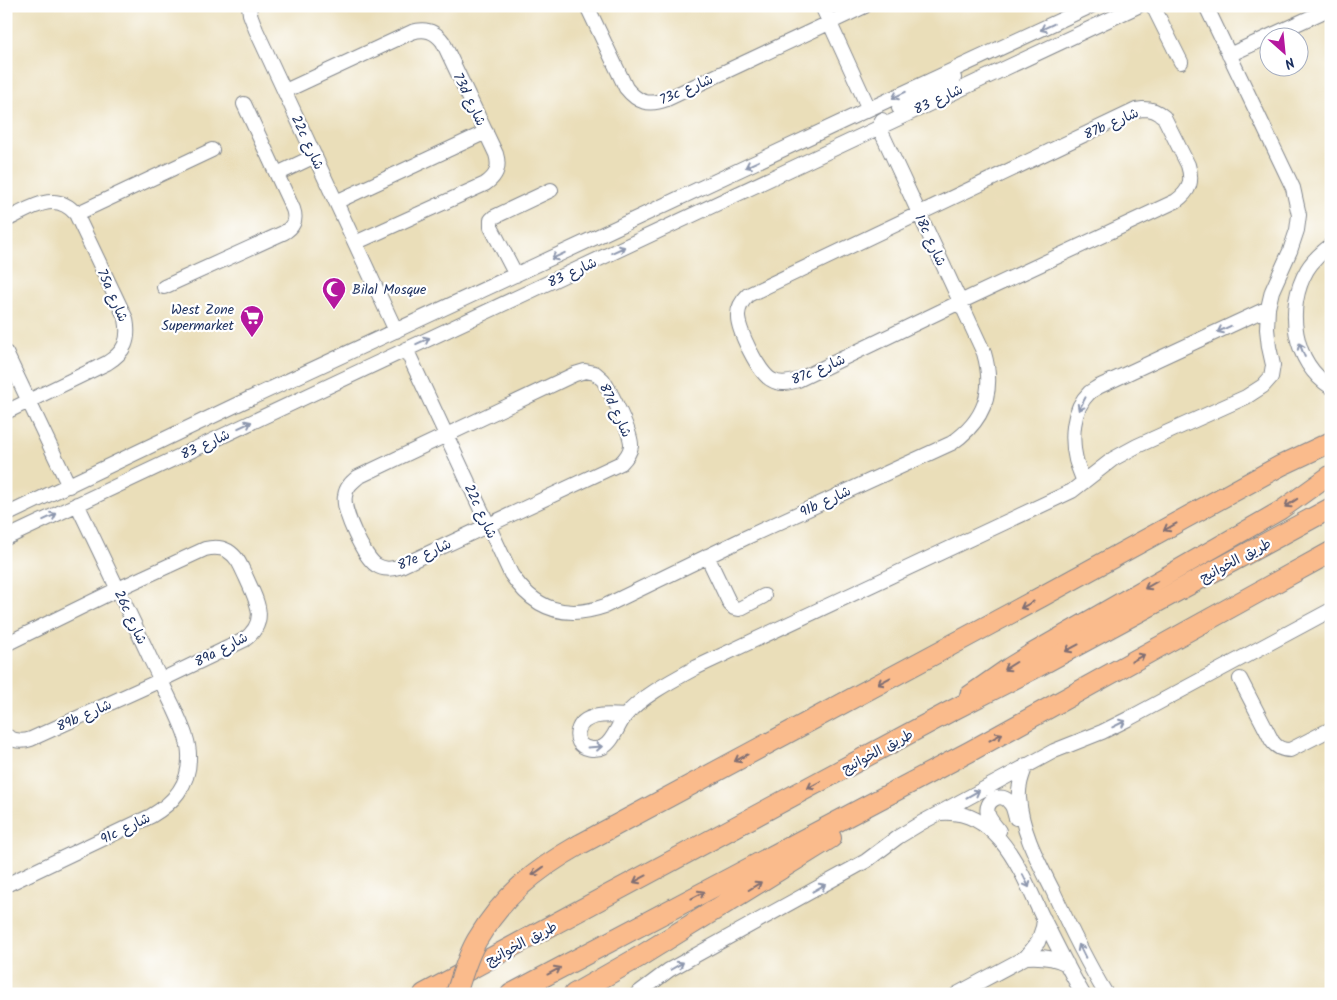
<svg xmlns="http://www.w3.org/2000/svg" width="1337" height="1000" font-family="Kalam,'Playpen Sans Arabic',sans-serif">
<rect width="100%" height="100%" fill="#fff"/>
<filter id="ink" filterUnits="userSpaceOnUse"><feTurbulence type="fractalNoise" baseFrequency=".02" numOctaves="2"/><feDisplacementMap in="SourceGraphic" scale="10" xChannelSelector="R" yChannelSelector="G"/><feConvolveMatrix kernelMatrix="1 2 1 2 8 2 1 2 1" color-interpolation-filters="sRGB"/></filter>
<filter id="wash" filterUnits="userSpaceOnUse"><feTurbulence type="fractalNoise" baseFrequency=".0096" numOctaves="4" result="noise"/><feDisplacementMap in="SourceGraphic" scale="20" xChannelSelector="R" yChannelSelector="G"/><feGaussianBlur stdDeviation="1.12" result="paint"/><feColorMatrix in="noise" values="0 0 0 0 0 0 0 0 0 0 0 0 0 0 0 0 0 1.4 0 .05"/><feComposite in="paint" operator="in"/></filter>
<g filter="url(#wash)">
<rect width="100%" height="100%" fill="#eadeb9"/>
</g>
<g filter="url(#ink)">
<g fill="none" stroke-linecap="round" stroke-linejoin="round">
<g stroke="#82868c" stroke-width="16">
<path id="minor" d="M249,6L250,14L256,30L396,331
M587,6L626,88C638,103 649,106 667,99L865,6
M822,6L869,109
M1153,6L1181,62
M1229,55L1331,8
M285,91L412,32C425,28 435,31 443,42L496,154C500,167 497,176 485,184L355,243
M899,108L951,83L954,78L952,73L949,72
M1143,109C1152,109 1157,111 1164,117L1188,165C1193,181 1190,191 1176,201L960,302L798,380C789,383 780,385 772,380C759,374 737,329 738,315C738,306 743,300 748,295L1136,110Z
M277,174L315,156
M336,202L486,132
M76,214L212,150
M6,220C30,209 55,189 76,214L126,319C130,340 125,352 107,363L6,412
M1331,245C1322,252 1313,260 1307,270C1285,308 1293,363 1331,387
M516,275L491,227V220L494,217L551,190
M164,287L283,233C293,228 297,220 293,209L244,104
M406,349L511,574C534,609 565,620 605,606L745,538L952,443C985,420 995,391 984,353L879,127L882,120
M6,353L69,486
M585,371L595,373L603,380C610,391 632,433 631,446C630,453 626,458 621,463L399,567C391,569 384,570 376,565C364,557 342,511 345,496C346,487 352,482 358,477L575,374Z
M1084,482C1081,474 1078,467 1076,460C1071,439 1072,409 1089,393C1091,391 1095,389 1098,387L1268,308
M6,515L236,405L607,232L869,109L1091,6
M6,538C383,360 760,183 1138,6
M707,556L730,604L734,608L739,609L764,596
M6,644L118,589L205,549C213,547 221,547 228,551C238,557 241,567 246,577C256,600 270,621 244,640L161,680L31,739C23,742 14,741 6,736
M1240,679L1272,741C1277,748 1282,750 1290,750L1331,729
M625,716C610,715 583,712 578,731C577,734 577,738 579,742C583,749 595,751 603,747C614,741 617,726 625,716C640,697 675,679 697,667L1072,491L1113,459L1137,446L1246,397L1263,386L1271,377L1273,365L1269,347L1267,329L1268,308L1272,291L1290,251L1297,230L1299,215L1293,188L1206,6
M1026,765C1022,776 1018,786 1019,798C1022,833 1038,861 1053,891C1069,926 1086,961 1106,994
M940,813C998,807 1022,874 1042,916C1055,942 1068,969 1083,994
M999,831C996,826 989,820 988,814C984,800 1002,791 1010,803C1014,807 1014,813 1016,818
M6,885L151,816C172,804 189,785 189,759C190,741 181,724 174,708C166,692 159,676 151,660C127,608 102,556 77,504
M1026,957C1041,956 1054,957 1067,964
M637,994L669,970L866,861L898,837L921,823L1054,751L1102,732L1128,719L1331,610
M957,994L1026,957L1038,942L1043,927L1044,919"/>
</g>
<g stroke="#82868c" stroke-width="20">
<path id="major" d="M969,695L1009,667L1030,654L1281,510L1331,474"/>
</g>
<g stroke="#82868c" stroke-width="22">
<path id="highway" d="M579,845L1041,597L1280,466L1331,442
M424,994L949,712L1037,667L1331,508
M511,994L969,752L1331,552
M574,994L639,957L831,838"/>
</g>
<use href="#minor" stroke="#fff" stroke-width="14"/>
<use href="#major" stroke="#fabb8c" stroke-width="18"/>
<use href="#highway" stroke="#fabb8c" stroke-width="20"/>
<g stroke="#82868c" stroke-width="22" stroke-linecap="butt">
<path id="highway-bridge" d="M456,994C462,976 467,957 477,940C503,896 535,870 579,845"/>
</g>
<use href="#highway-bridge" stroke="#fabb8c" stroke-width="20"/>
</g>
<defs><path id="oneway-shaft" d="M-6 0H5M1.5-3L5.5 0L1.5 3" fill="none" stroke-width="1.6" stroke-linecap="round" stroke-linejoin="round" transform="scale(1.25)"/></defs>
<g stroke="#8d97ae">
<use href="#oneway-shaft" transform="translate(1047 27) rotate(155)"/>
<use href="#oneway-shaft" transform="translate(899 95) rotate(155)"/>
<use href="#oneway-shaft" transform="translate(752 164) rotate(155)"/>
<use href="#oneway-shaft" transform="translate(618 250) rotate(-25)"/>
<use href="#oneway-shaft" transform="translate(558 256) rotate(155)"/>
<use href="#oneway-shaft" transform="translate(1224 329) rotate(155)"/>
<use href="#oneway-shaft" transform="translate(423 341) rotate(-25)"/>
<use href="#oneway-shaft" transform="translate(1302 350) rotate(-112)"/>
<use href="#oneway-shaft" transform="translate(1082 404) rotate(118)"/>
<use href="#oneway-shaft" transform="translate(245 425) rotate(-25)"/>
<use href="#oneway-shaft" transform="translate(50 517) rotate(-25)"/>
<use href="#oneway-shaft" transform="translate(1119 724) rotate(-26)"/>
<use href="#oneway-shaft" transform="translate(595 747) rotate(-4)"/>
<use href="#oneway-shaft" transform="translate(973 794) rotate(-29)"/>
<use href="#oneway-shaft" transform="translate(1026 881) rotate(64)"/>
<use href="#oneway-shaft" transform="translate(819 888) rotate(-29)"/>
<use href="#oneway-shaft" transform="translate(1082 951) rotate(-117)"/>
<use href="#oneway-shaft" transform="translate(677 966) rotate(-30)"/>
</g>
<g stroke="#7f6e73">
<use href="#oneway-shaft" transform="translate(1291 503) rotate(146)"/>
<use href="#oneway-shaft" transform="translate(1170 527) rotate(151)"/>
<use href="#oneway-shaft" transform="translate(1151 585) rotate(150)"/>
<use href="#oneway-shaft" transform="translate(1027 605) rotate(152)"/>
<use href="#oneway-shaft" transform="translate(1072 648) rotate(152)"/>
<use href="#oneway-shaft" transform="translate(1138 658) rotate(-29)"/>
<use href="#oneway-shaft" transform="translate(1010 666) rotate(148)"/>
<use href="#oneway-shaft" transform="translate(884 681) rotate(152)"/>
<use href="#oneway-shaft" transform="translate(996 737) rotate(-29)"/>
<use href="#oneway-shaft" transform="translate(741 758) rotate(152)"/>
<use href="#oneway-shaft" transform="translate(814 785) rotate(152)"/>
<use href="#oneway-shaft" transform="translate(538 871) rotate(144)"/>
<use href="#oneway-shaft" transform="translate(640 879) rotate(152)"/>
<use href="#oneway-shaft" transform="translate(755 886) rotate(-32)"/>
<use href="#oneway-shaft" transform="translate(698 895) rotate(-28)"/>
<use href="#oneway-shaft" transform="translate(554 971) rotate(-28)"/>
</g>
</g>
<defs>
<g id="mosque-pin" transform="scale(1.25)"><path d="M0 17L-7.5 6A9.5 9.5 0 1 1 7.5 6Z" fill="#b5179e" stroke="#fff"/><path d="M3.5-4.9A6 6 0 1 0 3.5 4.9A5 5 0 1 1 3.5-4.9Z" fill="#fff"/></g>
<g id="supermarket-pin" transform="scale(1.25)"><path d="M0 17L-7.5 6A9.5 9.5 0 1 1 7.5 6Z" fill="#b5179e" stroke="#fff"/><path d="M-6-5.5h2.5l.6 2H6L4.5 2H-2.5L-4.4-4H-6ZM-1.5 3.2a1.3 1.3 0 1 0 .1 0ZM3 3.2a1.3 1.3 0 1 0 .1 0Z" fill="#fff"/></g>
</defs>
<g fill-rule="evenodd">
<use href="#mosque-pin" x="334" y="289"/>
<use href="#supermarket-pin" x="252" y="317"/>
</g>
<g text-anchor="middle" stroke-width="4.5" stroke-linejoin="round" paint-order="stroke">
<g font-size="14" fill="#1b2f5e" stroke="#fff">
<text transform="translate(686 89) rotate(-23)" y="5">73c شارع</text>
<text transform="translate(470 99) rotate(64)" y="5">73d شارع</text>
<text transform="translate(938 99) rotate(-25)" y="5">شارع 83</text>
<text transform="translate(1111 123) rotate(-24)" y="5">87b شارع</text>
<text transform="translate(308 142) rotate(65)" y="5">22c شارع</text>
<text transform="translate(931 240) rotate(65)" y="5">18c شارع</text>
<text transform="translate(572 272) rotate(-25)" y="5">شارع 83</text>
<text transform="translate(113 295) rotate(66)" y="5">75a شارع</text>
<text transform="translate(818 369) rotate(-23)" y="5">87c شارع</text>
<text transform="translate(616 410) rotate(65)" y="5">87d شارع</text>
<text transform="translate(205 444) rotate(-25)" y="5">شارع 83</text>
<text transform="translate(825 501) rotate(-25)" y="5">91b شارع</text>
<text transform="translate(481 511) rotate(65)" y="5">22c شارع</text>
<text transform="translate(424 554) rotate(-24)" y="5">87e شارع</text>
<text transform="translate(1235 560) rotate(-28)" y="5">طريق الخوانيج</text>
<text transform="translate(131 617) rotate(65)" y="5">26c شارع</text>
<text transform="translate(221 649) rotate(-28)" y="5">89a شارع</text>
<text transform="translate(84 715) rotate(-24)" y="5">89b شارع</text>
<text transform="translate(877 751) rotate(-28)" y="5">طريق الخوانيج</text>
<text transform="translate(125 828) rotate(-26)" y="5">91c شارع</text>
<text transform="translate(521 943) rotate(-28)" y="5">طريق الخوانيج</text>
</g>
<g font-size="14" fill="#1b2f5e" stroke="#fff" text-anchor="start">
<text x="352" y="294">Bilal Mosque</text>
<text x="234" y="314" text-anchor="end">West Zone<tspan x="234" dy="16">Supermarket</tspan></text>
</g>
</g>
<rect width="1337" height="1000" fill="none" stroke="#fff" stroke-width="25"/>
<g transform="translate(1284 52) rotate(153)"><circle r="24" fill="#ffffff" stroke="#a4acbf"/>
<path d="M0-4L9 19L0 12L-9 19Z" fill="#b5179e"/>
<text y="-8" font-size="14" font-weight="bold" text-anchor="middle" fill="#1b2f5e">N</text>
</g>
</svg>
